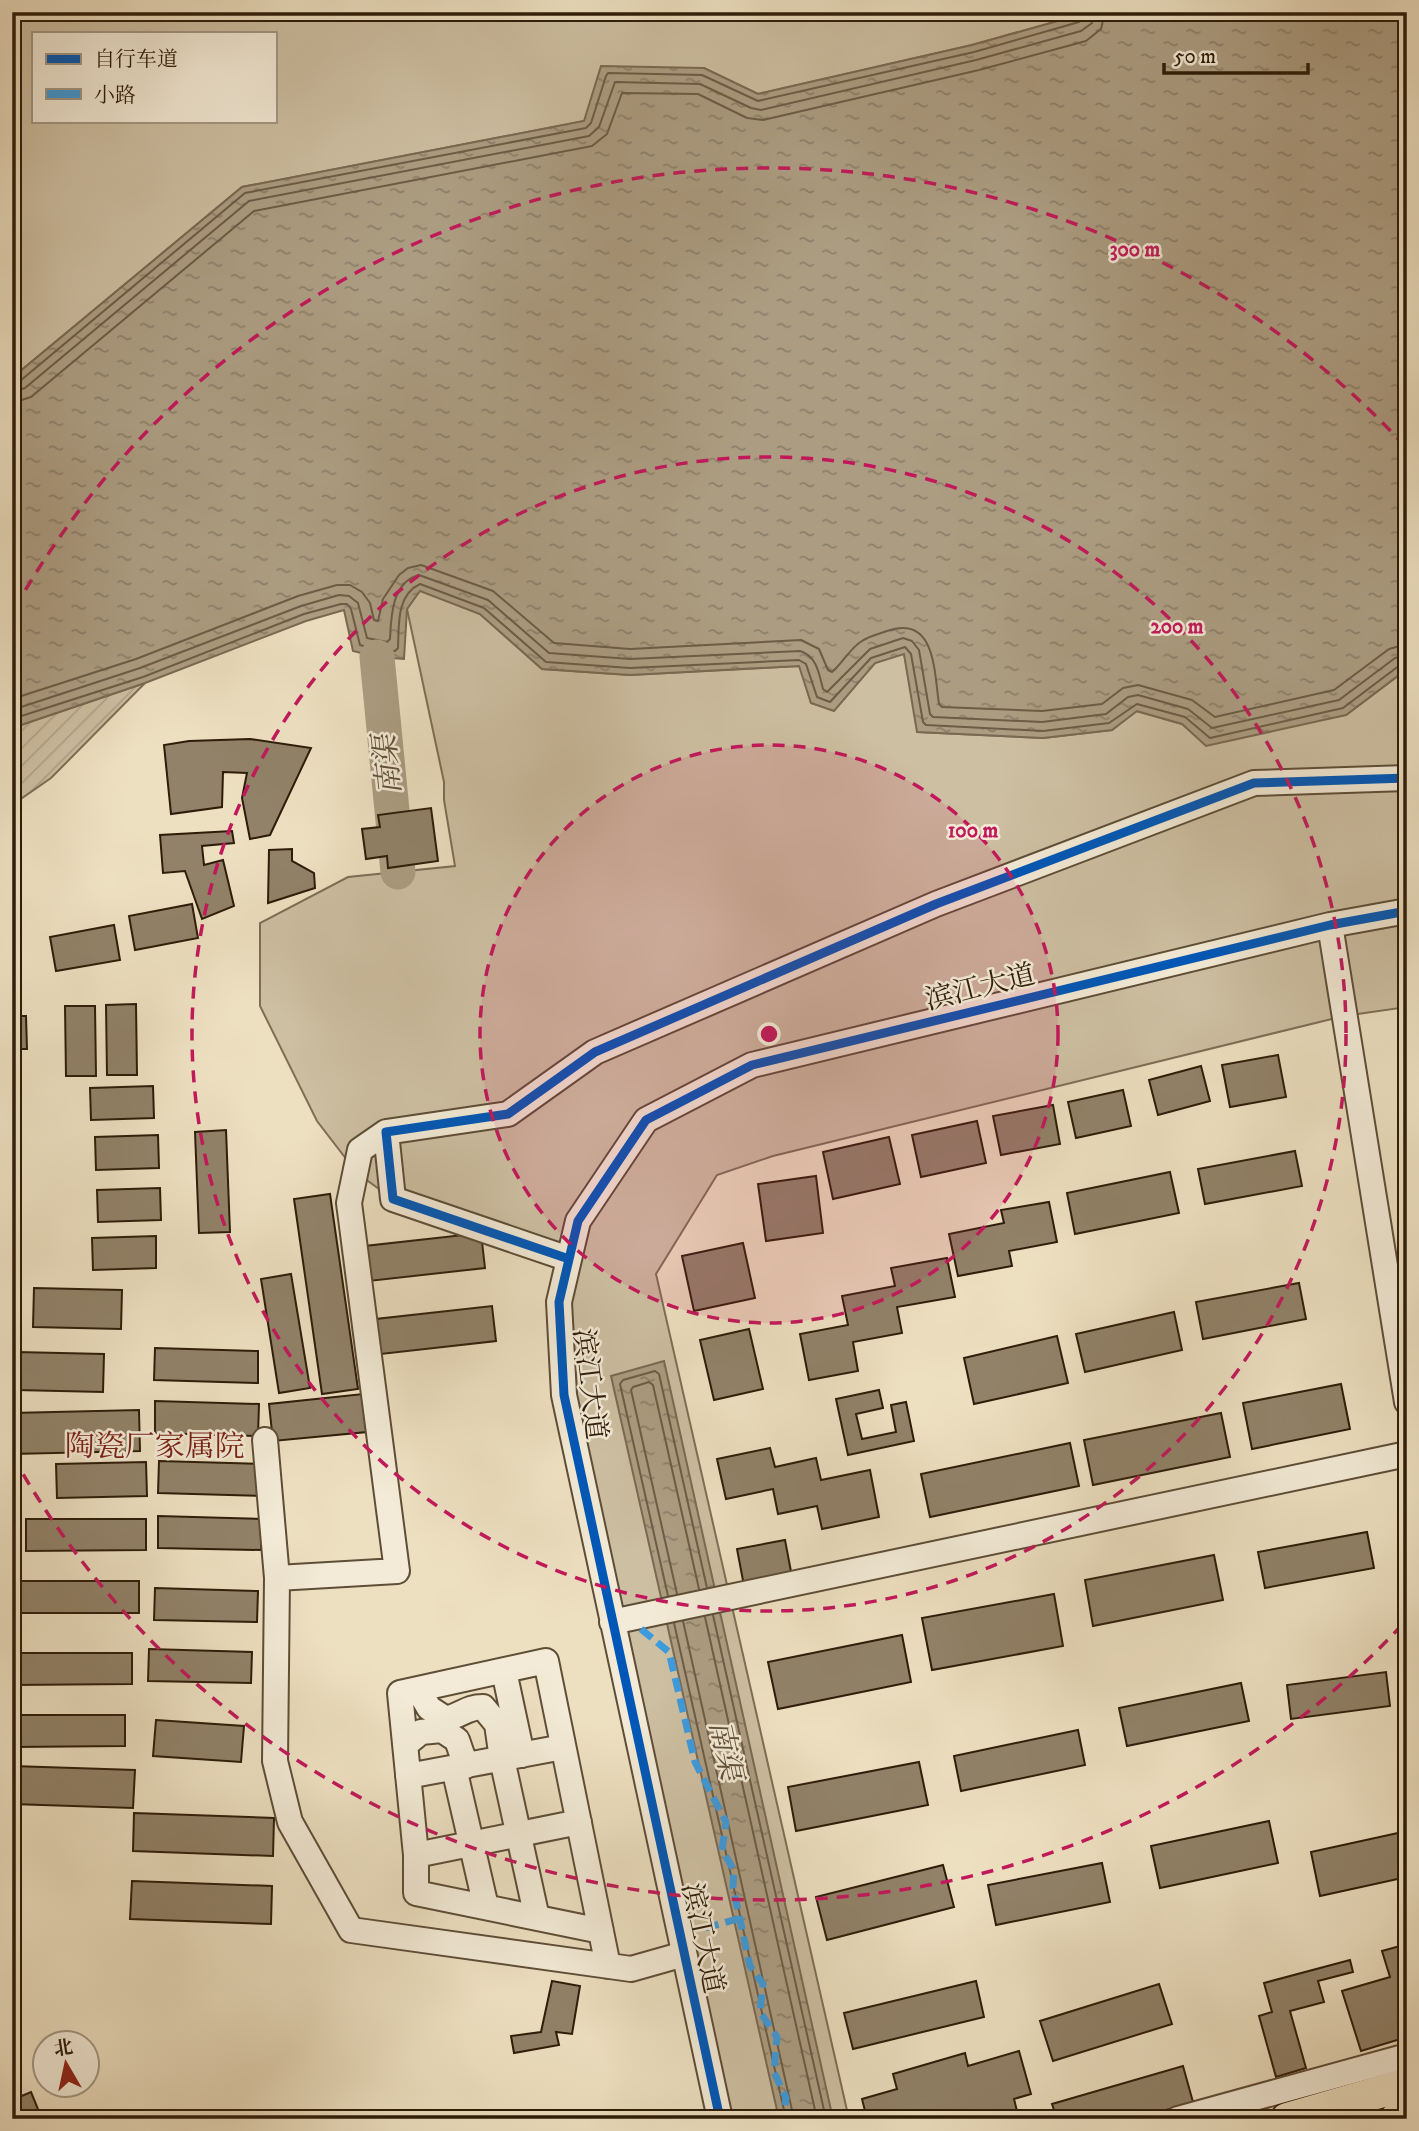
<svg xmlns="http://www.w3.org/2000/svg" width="1419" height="2131" font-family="'IM FELL DW Pica','Noto Serif SC',serif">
<defs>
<pattern id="garden-furrows" width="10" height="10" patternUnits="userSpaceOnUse" patternTransform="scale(1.75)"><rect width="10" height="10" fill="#cdbfa2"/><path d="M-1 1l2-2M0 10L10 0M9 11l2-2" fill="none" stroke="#b0a48a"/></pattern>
<pattern id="water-ripples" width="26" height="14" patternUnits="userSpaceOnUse" patternTransform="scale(1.75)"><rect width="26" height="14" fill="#ac9d82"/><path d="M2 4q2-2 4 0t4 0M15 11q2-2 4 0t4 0" fill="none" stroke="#8c7f69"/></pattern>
</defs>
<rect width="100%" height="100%" fill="#ede0c1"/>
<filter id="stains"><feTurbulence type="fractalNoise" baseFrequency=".00286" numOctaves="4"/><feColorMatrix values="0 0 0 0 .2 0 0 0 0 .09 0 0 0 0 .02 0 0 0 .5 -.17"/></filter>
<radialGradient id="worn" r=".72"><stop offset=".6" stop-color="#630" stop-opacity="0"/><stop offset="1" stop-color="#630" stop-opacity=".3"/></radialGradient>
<path fill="#cdbfa2" stroke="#7e6e56" stroke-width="2" fill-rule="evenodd" d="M12,12H1090L972,45L758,94L704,68L584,121L242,187L12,378ZM33,33H275V121H33Z
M420,590L480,614L542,669L630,675L800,666L811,703L833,710L875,663L904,653L918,732L1043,738L1112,730L1136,711L1182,724L1346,715L1407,669V1007L1344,1016L773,1156L717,1175L656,1274L849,2119H720L564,1395L569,1260L393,1199L357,1173L317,1121L260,1006V923L348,877L455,866L444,800V782L407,609Z"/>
<path fill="url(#garden-furrows)" stroke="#7e6e56" stroke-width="2" d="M145,683L51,778L12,805V726L21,725Z"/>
<path fill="url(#water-ripples)" stroke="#7a6952" stroke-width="2" d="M1090,12H1407V669L1346,715L1206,746L1182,724L1137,711L1112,730L1043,738L917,732L904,654L875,663L834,711L811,703L799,666L630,675L542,669L480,614L420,591L407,609L404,659L377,657L353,651L344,610L306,621L145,683L21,725L12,726V378L242,187L584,121L601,66L704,68L758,94L972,45Z
M664,1361L833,2119H779L611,1376Z"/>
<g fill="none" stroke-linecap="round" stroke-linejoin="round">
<path stroke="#6d5c46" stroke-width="2" d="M12,383L20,381L245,193L586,128L591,123L606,76L608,73L702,75L758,101L974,52L1079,22L1084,19L1085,12
M12,392L25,388L249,201L589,136L599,127L615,82L700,84L751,108L761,110L976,60L1081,31L1092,23L1094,12
M12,403L31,397L254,211L592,146L607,134L622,93L698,94L747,118L763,120L979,70L1086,41L1101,29L1105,12
M12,699L136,659L298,596L337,585H350L362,592L370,603L374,620L378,621L383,599L399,575L408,568L421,565L493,591L554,643L630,649L801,640L819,649L828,670L832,672C843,663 850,648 862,641C869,636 879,634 887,631C936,614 934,672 939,704L942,707L1042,711L1102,704L1123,688L1138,685L1192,700L1215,717L1334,690L1389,649L1407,644
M12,710L140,668L301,606L339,595L349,596L358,603L367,638L387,642L390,639C391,616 392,582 419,575L488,600L549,653L630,659L800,651C817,656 819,674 823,689L827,692L870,649L903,638L912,641L919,650L930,714L933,717L1042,722L1106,714L1128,697L1138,695L1188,709L1212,728L1339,700L1395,658L1407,655
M12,719L143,677L304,614L341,604H347L351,609L360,645L378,650L395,651L398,648C399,626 396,595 420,584L484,608L546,662L630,668L799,660L806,664L817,697L830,702L871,658L905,647L911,654L923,722L926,725L1043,731L1109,723L1137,704L1185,717L1210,738L1343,708L1400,665L1407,664
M677,1594L631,1390L633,1387L649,1382L653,1385L699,1589
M668,1596L620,1384L623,1380L655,1371L659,1374L707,1588
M713,1615L826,2119
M705,1617L817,2119
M683,1621L794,2119
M674,1623L786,2119"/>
<path stroke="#ac9d82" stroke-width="35" d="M377,657L398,872"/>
</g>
<path fill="#918269" stroke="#2e1c09" stroke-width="2" d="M250,739L311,748L270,835L250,839L242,798L247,773L223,772L222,807L171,814L164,745L189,741Z
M431,808L438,861L388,868L387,856L366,859L362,829L380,827L378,815Z
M232,831L234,843L202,846L204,865L223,860L234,906L202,919L185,871L163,873L160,835Z
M292,849V861L314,873L315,888L268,903L269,850Z
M192,904L198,938L135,950L129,916Z
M114,925L120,960L56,971L50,937Z
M136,1004L137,1075H107L106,1005Z
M65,1006H95L96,1076H66Z
M12,1016H26L27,1049H12Z
M1278,1055L1286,1097L1230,1107L1222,1065Z
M1201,1066L1210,1101L1158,1115L1149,1080Z
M153,1086L154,1118L91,1120L90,1088Z
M1123,1090L1131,1126L1076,1138L1068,1102Z
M1053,1105L1060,1144L1001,1155L993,1116Z
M977,1121L986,1163L921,1177L912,1135Z
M226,1130L230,1232L199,1233L195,1132Z
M158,1135L159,1168L96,1170L95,1137Z
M889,1137L900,1184L833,1199L823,1152Z
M1295,1151L1302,1186L1205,1204L1198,1169Z
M1170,1172L1179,1213L1075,1234L1067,1193Z
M816,1176L823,1233L766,1241L758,1184Z
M12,1188L20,1189L19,1222H12Z
M160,1188L161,1220L98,1222L97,1190Z
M330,1194L358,1389L322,1394L294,1199Z
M1049,1202L1057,1242L1009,1251L1012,1266L958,1276L949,1234L1004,1223L1001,1210Z
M481,1233L485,1268L369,1281L365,1246Z
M156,1236V1268L93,1270L92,1238Z
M743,1243L755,1298L694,1311L682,1256Z
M947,1258L955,1297L897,1307L902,1333L853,1342L858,1371L809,1380L800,1334L848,1325L842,1296L895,1286L891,1268Z
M291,1274L310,1388L279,1393L261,1279Z
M1299,1283L1306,1319L1203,1339L1196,1302Z
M34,1288L122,1290L121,1329L33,1327Z
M492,1306L496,1341L381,1354L376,1319Z
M1174,1312L1182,1350L1085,1372L1076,1334Z
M749,1329L763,1389L714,1400L700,1340Z
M1057,1336L1068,1383L974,1404L964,1358Z
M155,1348L258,1351V1383L154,1380Z
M16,1352L104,1354L103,1392L16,1390Z
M1341,1384L1350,1429L1252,1449L1243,1403Z
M879,1390L883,1408L856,1414L862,1439L896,1432L891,1405L906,1402L914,1441L848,1455L836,1399Z
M363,1394L367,1432L273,1441L269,1404Z
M155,1401L259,1404L258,1436L155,1433Z
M139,1410L140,1451L12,1454V1413Z
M1221,1413L1230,1457L1093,1485L1084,1440Z
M1070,1443L1079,1486L930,1517L921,1474Z
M770,1448L775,1467L816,1458L821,1480L870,1470L879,1517L822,1529L817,1506L778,1514L773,1489L726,1499L717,1459Z
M159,1461L262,1464L261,1496L158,1493Z
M146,1462L147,1496L57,1498L56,1464Z
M158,1516L262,1519L261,1550L158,1548Z
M26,1519H146V1550L26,1551Z
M1367,1532L1374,1568L1265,1588L1258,1552Z
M785,1540L793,1582L745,1591L737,1549Z
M1214,1555L1223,1600L1093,1626L1085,1580Z
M18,1581H139V1613H19Z
M155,1588L258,1591L257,1622L154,1620Z
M1054,1594L1063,1646L932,1670L922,1618Z
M902,1635L911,1682L778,1709L768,1662Z
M149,1649L252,1652L251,1683L148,1681Z
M12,1653H132V1684L12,1685Z
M1386,1672L1390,1706L1291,1719L1287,1685Z
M1241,1683L1249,1721L1127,1746L1119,1708Z
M12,1715H125V1746L12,1747Z
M156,1720L244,1726L241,1762L153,1756Z
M1078,1730L1085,1765L961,1791L954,1756Z
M919,1762L928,1805L796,1831L788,1787Z
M12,1766L135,1770L133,1808L12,1804Z
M134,1813L274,1818L273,1856L133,1851Z
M1269,1821L1278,1863L1160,1888L1151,1846Z
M1407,1831V1877L1320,1896L1311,1852Z
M1102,1863L1110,1902L996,1925L988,1885Z
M943,1865L954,1907L827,1940L816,1897Z
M132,1881L272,1886L271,1924L130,1919Z
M1407,1944V1979L1400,1981L1407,2004V2037L1361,2051L1342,1991L1390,1977L1382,1951Z
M1350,1960L1353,1972L1318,1981L1324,2002L1290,2011L1306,2068L1276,2077L1259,2016L1272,2012L1264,1983Z
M552,1981L580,1986L572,2034L556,2032L559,2045L514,2053L511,2036L541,2032Z
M976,1981L984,2017L853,2049L844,2013Z
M1159,1984L1172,2024L1053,2061L1040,2021Z
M1019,2051L1031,2094L1014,2099L1019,2119H867L862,2099L897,2089L893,2074L965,2053L968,2066Z
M1183,2066L1193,2102L1136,2119H1057L1052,2104Z
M31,2092L42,2119H12V2100Z"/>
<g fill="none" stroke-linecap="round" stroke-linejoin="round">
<g stroke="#5e4d37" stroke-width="28">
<path id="minor" d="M1330,925L1407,1402
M569,1259L393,1199L386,1132L508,1114L595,1052L936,904L1254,783L1407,778
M265,1440L277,1578L275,1761L290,1822L351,1930L631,1969L684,1954
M277,1578L397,1571L349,1203L360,1150L386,1132
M612,1622L1407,1454
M504,1671L522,1755
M418,1689L429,1708L446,1719C462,1715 467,1707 483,1707L497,1724L502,1759L537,1918
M405,1745L421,1732L442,1730L457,1740L466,1766
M454,1768L486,1907
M408,1776L563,1747
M579,1822L416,1855L400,1693L546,1661C567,1763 587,1864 608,1966
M416,1855V1893L601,1931
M720,2119L564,1395L559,1302L578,1221L646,1120L752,1065L1330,925L1407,911
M1178,2119L1407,2056"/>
</g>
<g stroke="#2e1c09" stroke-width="35">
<path id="major" d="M1287,2119L1407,2084
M1396,2119L1407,2116"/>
</g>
<use href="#minor" stroke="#f3ebd7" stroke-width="24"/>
<use href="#major" stroke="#ede0c1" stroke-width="32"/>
<path stroke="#3d9bdd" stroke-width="7" stroke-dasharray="14 7" stroke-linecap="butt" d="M641,1629L669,1652L695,1762L726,1822L722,1850L734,1870L733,1887L750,1966L763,1984L760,2012L777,2037L774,2072L786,2098L783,2119
M705,1928L745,1917"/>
<g stroke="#f3ebd7" stroke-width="13">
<path id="cycleway" d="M569,1259L393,1199L386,1132L508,1114L595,1052L936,904L1254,783L1407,778
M720,2119L564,1395L559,1302L578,1221L646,1120L752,1065L1330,925L1407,911"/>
</g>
<use href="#cycleway" stroke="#0057b8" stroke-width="9"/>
</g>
<circle cx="769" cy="1034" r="289" fill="#c2185b" fill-opacity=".12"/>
<g fill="none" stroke="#c2185b" stroke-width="3.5" stroke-dasharray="12 9">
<circle cx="769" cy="1034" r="289"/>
<circle cx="769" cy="1034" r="577"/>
<path d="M1402 1625A866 866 0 0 1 15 1460M15 608A866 866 0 0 1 1402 443"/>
</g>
<g text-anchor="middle" stroke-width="5" stroke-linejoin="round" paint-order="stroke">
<g font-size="28" fill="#2e1c09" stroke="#f3ebd7">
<text transform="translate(980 986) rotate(-14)" y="10">滨江大道</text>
<text transform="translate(591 1384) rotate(83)" y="10">滨江大道</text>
<text transform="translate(704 1938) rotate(78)" y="10">滨江大道</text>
</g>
<g font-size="30" font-style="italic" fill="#605039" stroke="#f3ebd7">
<text transform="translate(387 765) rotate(-96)" y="10">南渠</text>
<text transform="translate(726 1750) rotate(78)" y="10">南渠</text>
</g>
<g font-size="30" fill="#7a1f14" stroke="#f3ebd7">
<text x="155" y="1456">陶瓷厂家属院</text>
</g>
</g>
<circle cx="769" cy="1034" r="10" fill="#c2185b" stroke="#f3ebd7" stroke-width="3.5"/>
<g font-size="21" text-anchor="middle" font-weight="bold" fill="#c2185b" stroke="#f3ebd7" stroke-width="5" stroke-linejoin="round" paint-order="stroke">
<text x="1135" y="256">300 m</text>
<text x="1177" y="633">200 m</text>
<text x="973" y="837">100 m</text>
</g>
<rect width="1419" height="2131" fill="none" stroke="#ede0c1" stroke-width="42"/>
<rect x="14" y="14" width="1391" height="2103" fill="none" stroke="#2e1c09" stroke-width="3.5"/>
<rect x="21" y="21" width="1377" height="2089" fill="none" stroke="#2e1c09" stroke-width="2"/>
<rect x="32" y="32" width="245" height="91" fill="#f3ebd7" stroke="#a49885" stroke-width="2"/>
<rect x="46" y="54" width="35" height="10" fill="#0057b8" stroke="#a49885" stroke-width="2"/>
<text x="94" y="66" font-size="21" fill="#2e1c09">自行车道</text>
<rect x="46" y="89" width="35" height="10" fill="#3d9bdd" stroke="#a49885" stroke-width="2"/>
<text x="94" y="102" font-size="21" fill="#2e1c09">小路</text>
<g transform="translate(66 2064) rotate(351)"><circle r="33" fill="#f3ebd7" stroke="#a49885" stroke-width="2"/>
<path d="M0-5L12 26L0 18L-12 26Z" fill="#8f2418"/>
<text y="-10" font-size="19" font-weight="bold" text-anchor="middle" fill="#2e1c09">北</text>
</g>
<path d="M1164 63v10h144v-10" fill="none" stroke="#2e1c09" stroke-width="3.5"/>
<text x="1174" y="63" font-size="21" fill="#2e1c09" stroke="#f3ebd7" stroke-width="5" paint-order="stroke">50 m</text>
<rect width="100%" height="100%" filter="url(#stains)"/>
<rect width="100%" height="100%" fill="url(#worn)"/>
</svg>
